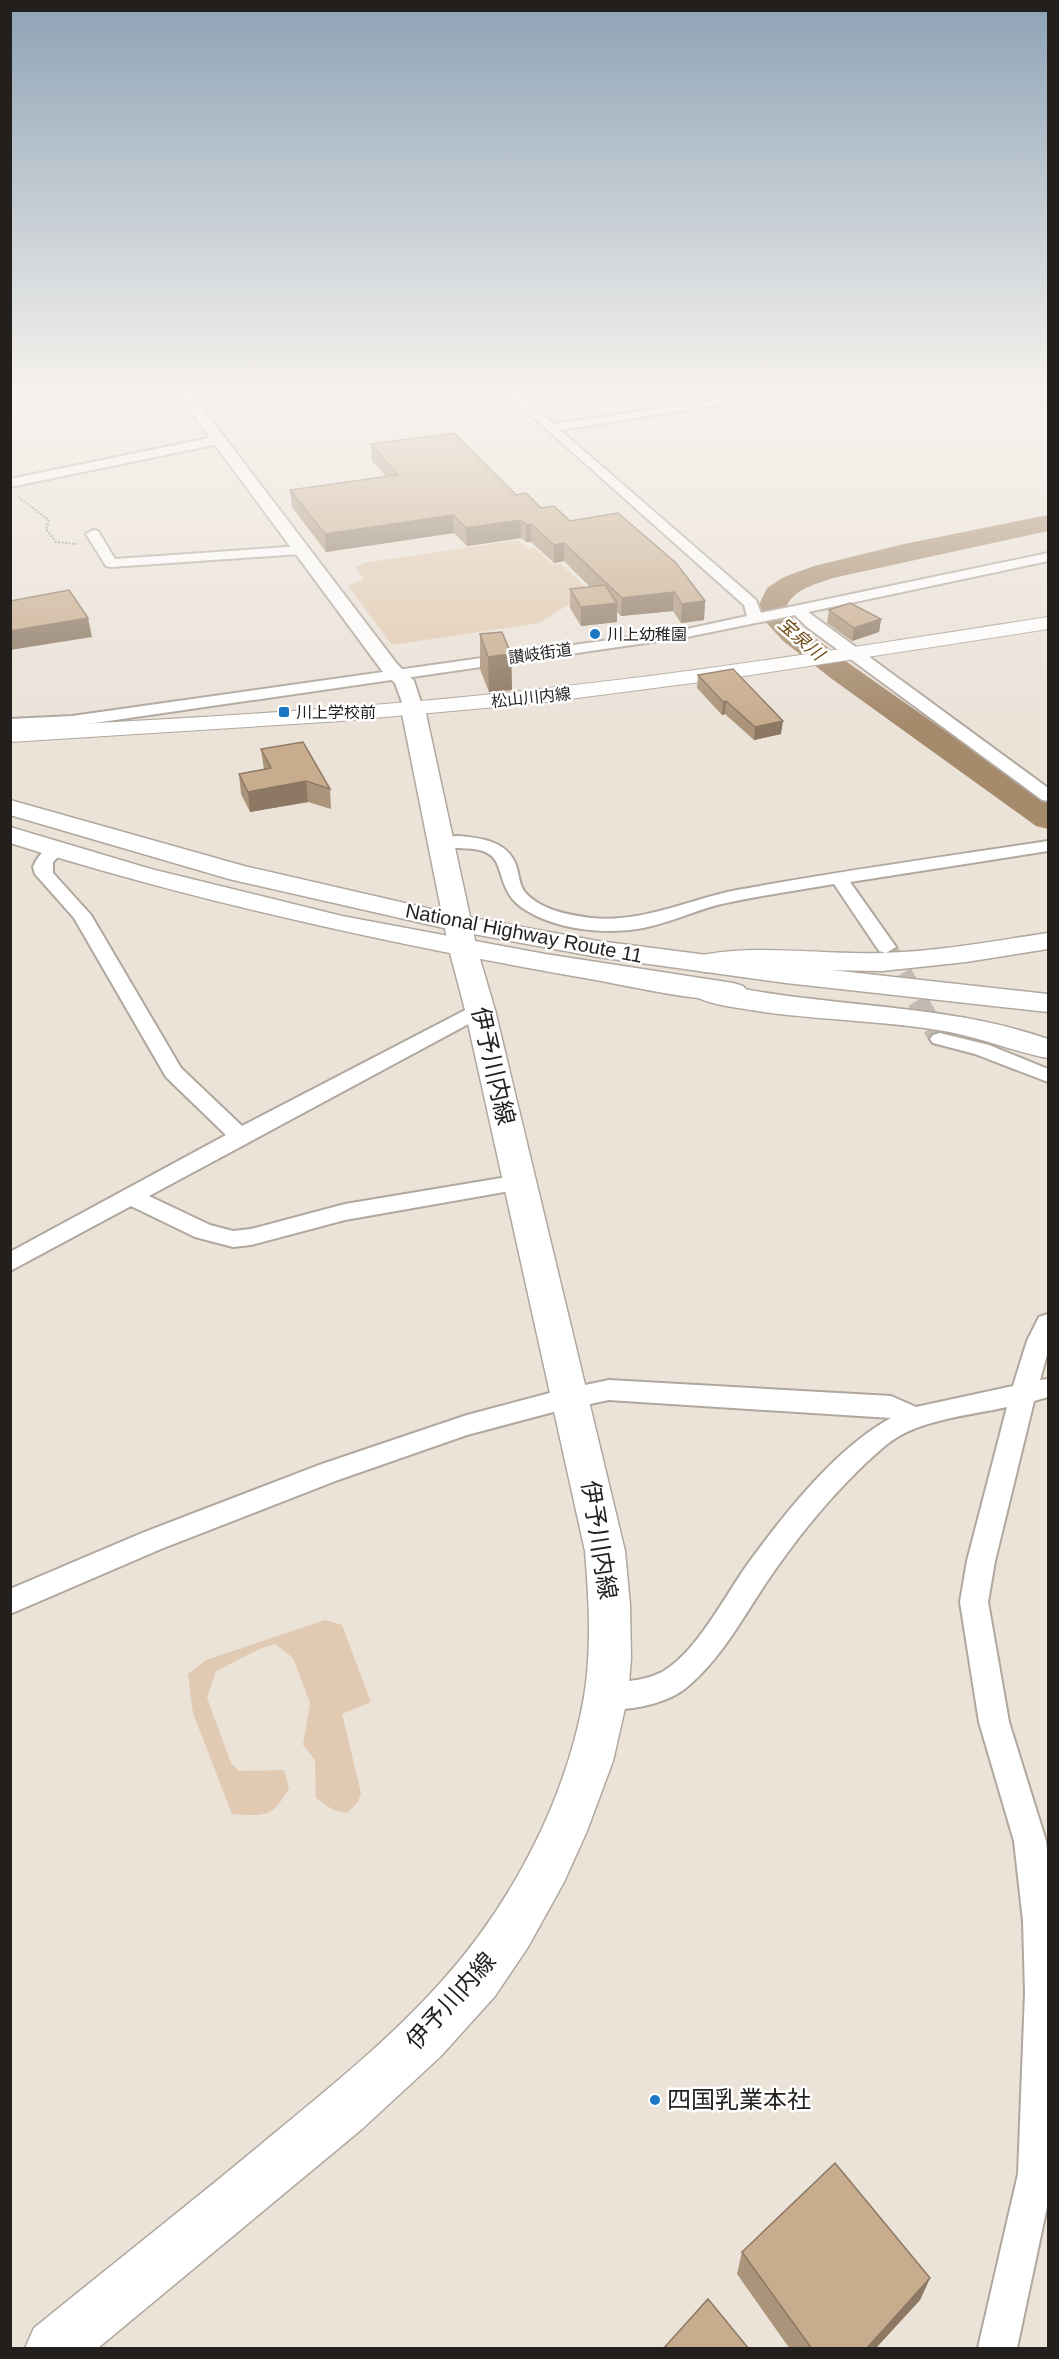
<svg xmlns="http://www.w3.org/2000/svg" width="1059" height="2359" font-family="Helvetica,'Noto Sans JP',sans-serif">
<rect width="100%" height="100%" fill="#ebe2d8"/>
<path fill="#e1cab1" d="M772,392H837L791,403L798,409L788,411Z
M518,540L527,549L535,548L553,565L561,564L585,587L667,573L683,588L566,606L539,623L392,645L348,586L364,579L355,568L363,563Z
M325,1620L342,1625L371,1702L342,1714L361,1793L358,1802L347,1813L333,1810L316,1798L315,1760L303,1745L310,1703L293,1658L275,1644C254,1649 236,1662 216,1671L207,1698L231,1763L239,1771L284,1770L289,1788C272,1818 266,1816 232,1814L193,1713L188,1674L206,1660Z"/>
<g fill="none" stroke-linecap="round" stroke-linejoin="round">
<path fill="#a58a6c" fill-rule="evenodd" d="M1034,392H1048V408L1040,406Z
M1048,515V531L833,578C814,585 792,589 785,610L803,629L854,667L1048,803V829L1036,826L832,679L783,641L756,611L767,588L784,577L814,566L904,544Z"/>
<path stroke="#c3bbb2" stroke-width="21" stroke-dasharray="21 10" stroke-linecap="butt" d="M886,947L940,1039"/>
<g stroke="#b0a79e" stroke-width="4">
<path id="minor" d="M505,392H516L554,424L771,392V396L767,397L560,430L756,600L761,613L1048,553V561L808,612L1048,788V801L1042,800L807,627L795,615L687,637L81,725L82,731L74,736L68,734L65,726L10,729V719L72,716L687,629L747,616L744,605Z
M873,392C893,390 911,395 930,395C952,396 974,390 997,392L991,395L931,402L879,395Z
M219,436L223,437V443L10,487V479Z
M93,530L98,531L115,559L301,546L308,550L301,554L111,567L106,566L86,534Z
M459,836C481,838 507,841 516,865C519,874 519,884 524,891C539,910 569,915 591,918C643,923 687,900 737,890C840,871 944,857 1048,841V851L850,882L896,947L886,953L879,951L834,884C795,891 755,896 717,905C692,912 669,923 643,928C607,935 556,930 524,909C497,892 505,864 489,854C475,844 440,852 433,842L442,837Z
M56,845L65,850L53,862V873L91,915L181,1068L242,1126L473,1006H487L490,1010L487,1014L149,1196L210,1225L233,1231L251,1229L345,1204L519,1175L527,1178L530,1183L527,1188L345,1220L251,1245L233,1247L195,1237L131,1206L10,1271V1252L226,1135L166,1077L74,918L35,874L33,867C37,857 45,847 56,845Z
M940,1033L989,1045L1048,1069V1082L975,1054L933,1043L930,1039L933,1035Z
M1048,1314V1351L1040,1380L1048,1379V1397L1034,1401L995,1561L988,1602L1009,1722L1046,1841L1048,1860V2202L1017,2348H978L1018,2174L1025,1993L1023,1921L1014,1841L979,1722L960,1602L967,1561L1007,1407C968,1416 918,1419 886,1445C841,1483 799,1534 766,1583C742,1619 721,1659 686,1688C666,1704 620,1715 595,1706L591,1697L595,1688C618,1679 639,1684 662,1672C696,1653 725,1596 747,1565C784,1514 836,1448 891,1418L609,1400L561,1410L467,1435L338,1480L161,1549L10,1614V1589L142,1533L319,1465L467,1415L561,1390L609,1380L891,1396L916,1407L1013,1386L1027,1341L1039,1317Z"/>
</g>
<g stroke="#b0a79e" stroke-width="4">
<path id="tertiary" d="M176,392H190L397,664L414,681L423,709L420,713H406L395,683L383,672Z"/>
</g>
<g stroke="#b0a79e" stroke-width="2">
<path id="secondary" d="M1048,617V629L731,678L539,703L341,721L10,742V728C187,718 363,709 539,689C709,671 879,643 1048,617Z"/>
</g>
<g stroke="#b0a79e" stroke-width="3">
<path id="primary" d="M413,702L421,704L425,709L477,949L495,1010L625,1551L630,1605L631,1659L628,1695L613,1761L587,1831L564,1882L528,1947L495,1996L441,2056L362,2129L98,2348H25L34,2328C115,2262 197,2198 277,2131C334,2084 392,2037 441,1982C511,1905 566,1800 584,1697C592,1649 589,1599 585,1551L465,1010L449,949L401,709L405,704Z"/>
</g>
<g stroke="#b0a79e" stroke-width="3">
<path id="trunk" d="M10,800L244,866L457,915L598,941L786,965L1048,994V1012L786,983L598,957L457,931L229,879L10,815Z
M10,827L151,869L342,916L545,954L733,983L743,986L748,992L743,998C712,1006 626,985 590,979C394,945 201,903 10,843Z"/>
</g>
<g stroke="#b0a79e" stroke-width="3">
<path id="motorway" d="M1048,933V949L966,962L882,971L748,969L704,972L694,969L690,963L694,957C751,943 821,955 881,953C937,952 993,941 1048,933Z
M702,980C816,1009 936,1000 1048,1039V1058C1011,1051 977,1036 938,1030C876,1020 813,1020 751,1010C734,1007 698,1004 687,989L692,983Z"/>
</g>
<path stroke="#948e87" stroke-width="2" stroke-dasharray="2 1.5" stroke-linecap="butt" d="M18,497L49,520L46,529L56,542L77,544"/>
<use href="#minor" fill="#fff" fill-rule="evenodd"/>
<use href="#tertiary" fill="#fff" fill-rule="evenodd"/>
<use href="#secondary" fill="#fff" fill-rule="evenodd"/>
<use href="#primary" fill="#fff" fill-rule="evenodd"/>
<use href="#trunk" fill="#fff" fill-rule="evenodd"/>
<use href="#motorway" fill="#fff" fill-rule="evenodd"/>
</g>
<path fill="#ac947a" d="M371,444L516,495L541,508L570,521L705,601L704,620L681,623L673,611L621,616L617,612V622L581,626L570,608V589L590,587L564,561L554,563L531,542H526L521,538L467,546L454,533L326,552L292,507L290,490L386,476L372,461Z
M829,610L881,619L879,632L852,641L827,623Z
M480,634L511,654L512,690L489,692L480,669Z
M698,675L781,734L754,740L725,714L722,715L697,688Z
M261,749L330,789L331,809L308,802L250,812L241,794L239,774L264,770Z
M742,2252L930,2278L920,2300L875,2349H790L737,2274Z"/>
<path fill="#8c7863" d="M453,515L454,533L326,552L325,534Z
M521,520V538L467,546L466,528Z
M531,524V542H526V525Z
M564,543V561L554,563V545Z
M674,592L673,611L621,616L622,598Z
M705,601L704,620L681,623L682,604Z
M617,603V622L581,626V607Z
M88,618L92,637L10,650V631Z
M881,619L879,632L852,641L854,628Z
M511,654L512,690L489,692L488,657Z
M726,701L725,714L722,715L723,702Z
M783,721L781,734L754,740L755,727Z
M306,781L308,802L250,812L248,792Z
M930,2278L920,2300L875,2349H866Z"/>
<path fill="#c8ac8e" stroke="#8c7863" stroke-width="1.5" d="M454,433L516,495L526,493L541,508L554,506L570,521L618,513L676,563L705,601L682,604L674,592L622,598L564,543L554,545L531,524L526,525L521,520L466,528L453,515L325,534L290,490L398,475L371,444Z
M605,585L617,603L581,607L570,589Z
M69,590L88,618L10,631V601Z
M850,603L881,619L854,628L829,610Z
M502,632L511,654L488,657L480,634Z
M733,669L783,721L755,727L726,701L723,702L698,675Z
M303,742L330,789L306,781L248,792L239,774L271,768L261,749Z
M835,2163L930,2278L866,2349H812L742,2252Z
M708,2299L749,2349H663Z"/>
<linearGradient id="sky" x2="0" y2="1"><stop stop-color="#8da3b6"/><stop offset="0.54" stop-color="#f6f2ed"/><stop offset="1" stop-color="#f6f2ed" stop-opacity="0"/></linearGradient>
<rect width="1059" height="722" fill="url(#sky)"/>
<g fill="#1a77c4" stroke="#fff" stroke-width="2">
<circle cx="595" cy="634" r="6"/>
<rect x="278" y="706" width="12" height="12" rx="3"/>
<circle cx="655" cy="2100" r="6"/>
</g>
<g text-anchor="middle" stroke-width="5" stroke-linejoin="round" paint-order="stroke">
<g font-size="16" fill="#221f1c" stroke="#fff" text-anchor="start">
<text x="607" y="640">川上幼稚園</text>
<text x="296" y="718">川上学校前</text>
</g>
<g font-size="16" fill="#221f1c" stroke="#fff">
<text transform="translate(540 653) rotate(-8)" y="6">讃岐街道</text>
<text transform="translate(531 697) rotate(-6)" y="6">松山川内線</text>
</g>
<g font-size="18" font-style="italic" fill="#6e4815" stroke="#fff">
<text transform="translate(801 639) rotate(41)" y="6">宝泉川</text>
</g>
<g font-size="20" fill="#221f1c" stroke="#fff">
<text transform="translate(524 933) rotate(11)" y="7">National Highway Route 11</text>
</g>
<g font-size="24" fill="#221f1c" stroke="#fff">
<text transform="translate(493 1066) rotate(77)" y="8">伊予川内線</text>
<text transform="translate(599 1540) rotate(81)" y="8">伊予川内線</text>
<text transform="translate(451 2001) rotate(-48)" y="8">伊予川内線</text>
</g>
<g font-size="24" fill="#221f1c" stroke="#fff" text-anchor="start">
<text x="667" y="2108">四国乳業本社</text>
</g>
</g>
<rect width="1059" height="2359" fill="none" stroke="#221f1c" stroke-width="24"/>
</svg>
